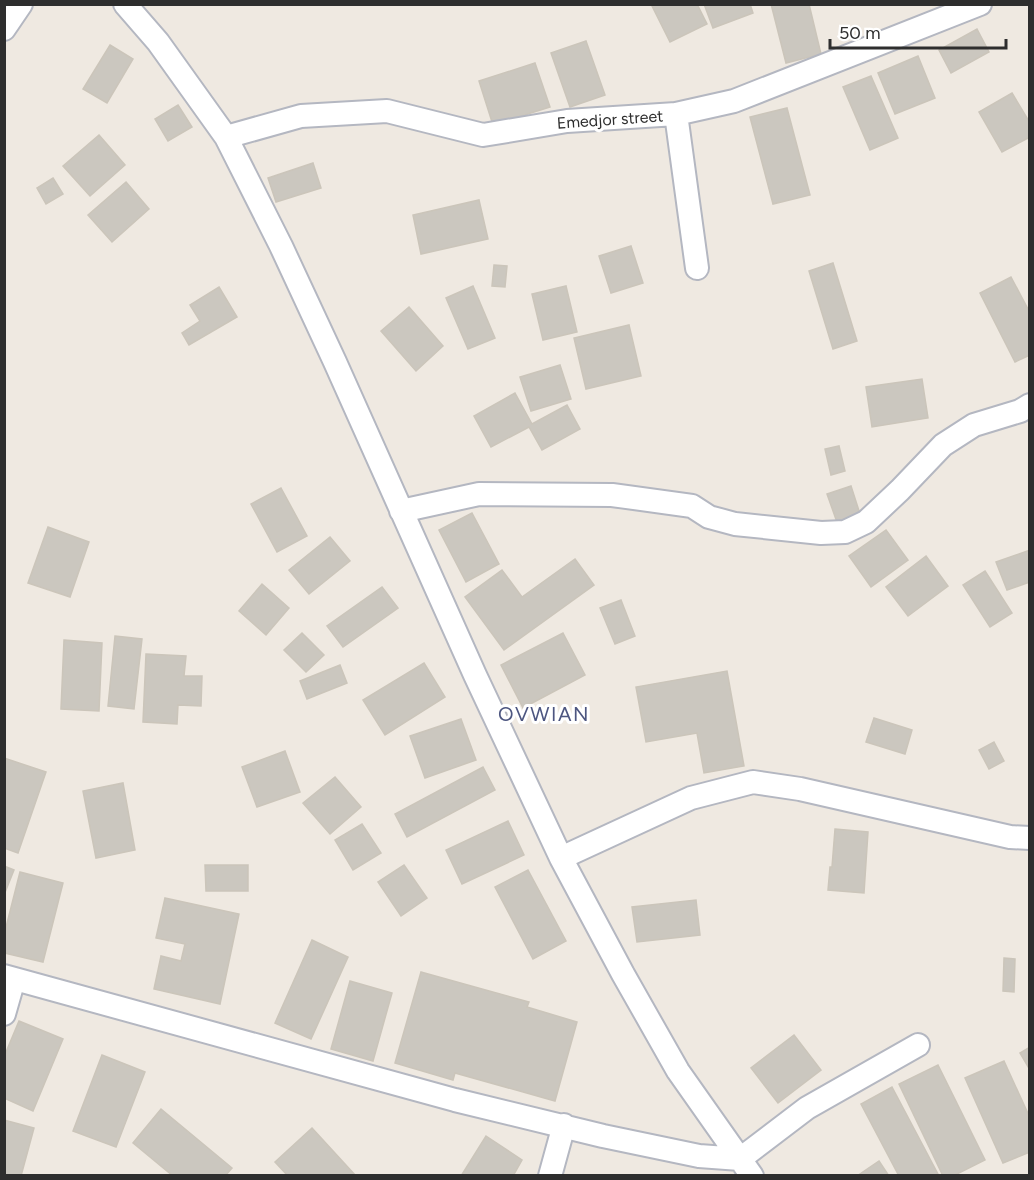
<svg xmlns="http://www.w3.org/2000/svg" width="1034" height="1180" font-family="Figtree,sans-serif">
<rect width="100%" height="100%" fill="#efe9e1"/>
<path fill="#cbc7bf" stroke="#cbc5ba" stroke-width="1.5" d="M651,4H697L707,24L670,42Z
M704,4H750L753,13L713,28Z
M771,4H809L821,54L786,63Z
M977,29L989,52L951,73L939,50Z
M586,41L605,95L570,107L551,53Z
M110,45L133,59L107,103L83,89Z
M918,56L935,98L895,114L878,73Z
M535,63L550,107L493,125L479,81Z
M871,76L898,138L870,150L843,87Z
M1012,93L1030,123V137L1002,152L979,112Z
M178,105L192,127L168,141L155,119Z
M787,108L810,195L773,204L750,117Z
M99,135L125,165L90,196L63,166Z
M313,163L321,188L276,202L268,178Z
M53,178L63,194L46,204L37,188Z
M126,182L149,209L112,242L88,215Z
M479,200L488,239L421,254L413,215Z
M631,246L643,283L611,293L599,256Z
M833,263L857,341L833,349L809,271Z
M494,265L507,266L505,287L492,286Z
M1011,277L1030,313V355L1015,362L980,293Z
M473,286L495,338L468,349L446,298Z
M566,286L577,332L543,340L532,294Z
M219,287L237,317L189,345L182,333L200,321L190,305Z
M409,307L443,346L416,371L381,331Z
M629,325L641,376L586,389L574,338Z
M560,365L571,399L531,411L520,377Z
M922,379L928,418L872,427L866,387Z
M515,393L532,424L567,405L580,429L542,450L529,427L491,447L474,416Z
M839,446L845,471L831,475L825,449Z
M851,486L861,517L838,525L827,494Z
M281,488L307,536L277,552L251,504Z
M472,513L499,564L466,582L439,530Z
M48,527L89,542L70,597L28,583Z
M886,530L908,560L871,587L849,556Z
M330,537L350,561L309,594L289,570Z
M1030,550V582L1007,590L996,562Z
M926,556L948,586L908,616L886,587Z
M575,559L594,585L504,650L465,597L502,570L522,597Z
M985,571L1012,613L990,627L963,585Z
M262,584L289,608L266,635L239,611Z
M382,587L398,608L343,647L327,626Z
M621,600L635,636L615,644L600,608Z
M302,633L324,655L306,672L284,650Z
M563,633L585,675L523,708L501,665Z
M115,636L142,639L134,709L108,706Z
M64,640L102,643L99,711L61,709Z
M146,654L186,656L184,676H202L201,706L178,705L177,724L143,722Z
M424,663L445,697L385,735L363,700Z
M340,665L347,683L307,699L300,681Z
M727,671L744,766L704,773L697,733L646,742L636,687Z
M874,718L912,730L905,754L866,742Z
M461,719L476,760L425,778L410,736Z
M994,742L1004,761L989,769L979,750Z
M285,751L300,792L257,807L242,767Z
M4,758L46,772L18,853L4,848Z
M483,767L495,790L407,837L395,814Z
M335,777L361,807L330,834L303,803Z
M123,783L135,850L96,858L83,791Z
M508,821L524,855L462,884L446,850Z
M362,824L381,853L353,870L335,840Z
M835,829L868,832L864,893L828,890L830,867H832Z
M205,865H248V891H206Z
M404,865L427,898L401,916L378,882Z
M4,866L14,870L4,895Z
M528,870L566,941L533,959L495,887Z
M20,872L63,883L43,962L4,953V935Z
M165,898L239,914L220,1004L154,989L161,956L181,961L185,944L156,938Z
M696,900L700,935L637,942L632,907Z
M312,940L348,957L311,1039L275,1023Z
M1004,958L1015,959L1014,992L1003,991Z
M421,972L529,1002L527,1007L577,1022L555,1101L455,1073L453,1080L395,1063Z
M350,981L392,993L373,1061L331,1049Z
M19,1021L63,1039L33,1111L4,1098V1057Z
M794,1035L821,1070L778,1103L751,1068Z
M1030,1047V1070L1020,1053Z
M102,1055L145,1072L116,1147L73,1131Z
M1004,1061L1030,1118V1152L1003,1163L965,1078Z
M938,1065L985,1160L953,1176H943L899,1084Z
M892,1087L939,1176H899L861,1104Z
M161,1109L232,1168L225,1176H173L133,1143Z
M4,1120L34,1128L21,1176H4Z
M312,1128L356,1176H288L275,1162Z
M486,1136L522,1160L513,1176H461Z
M879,1161L889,1176H857Z"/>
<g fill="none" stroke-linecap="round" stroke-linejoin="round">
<g stroke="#b4b7c1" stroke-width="26">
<path id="minor" d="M125,4L158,42L226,137L281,246L335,362L475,675L561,858L623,974L678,1071L752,1176
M4,29L21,4
M676,114L697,268
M226,137L301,116L387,111L483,135L567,121L676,114L734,101L980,4
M401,511L479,494L612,495L692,506L709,517L735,524L821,533L845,532L866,522L900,490L943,445L974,425L1020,411L1030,405
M561,858L691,798L753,782L800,789L1010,837L1030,838
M4,976L455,1100L603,1136L699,1156L740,1159L807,1108L918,1045
M4,1014L14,979
M550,1176L564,1125"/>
</g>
<use href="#minor" stroke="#fff" stroke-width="22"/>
</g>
<g text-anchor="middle" stroke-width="6" stroke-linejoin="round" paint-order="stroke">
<g font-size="16" fill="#2e2e2e" stroke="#fff">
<text transform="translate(610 119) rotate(-4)" y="6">Emedjor street</text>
</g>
<g font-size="20" letter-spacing="1.5" fill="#4d5680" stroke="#fff">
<text x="544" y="721">OVWIAN</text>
</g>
</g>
<rect width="1034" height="1180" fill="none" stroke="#2e2e2e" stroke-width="12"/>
<path d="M830 39v9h176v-9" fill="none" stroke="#2e2e2e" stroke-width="3"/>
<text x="839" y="39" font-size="18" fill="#2e2e2e" stroke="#ffffff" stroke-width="4.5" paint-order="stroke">50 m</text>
</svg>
